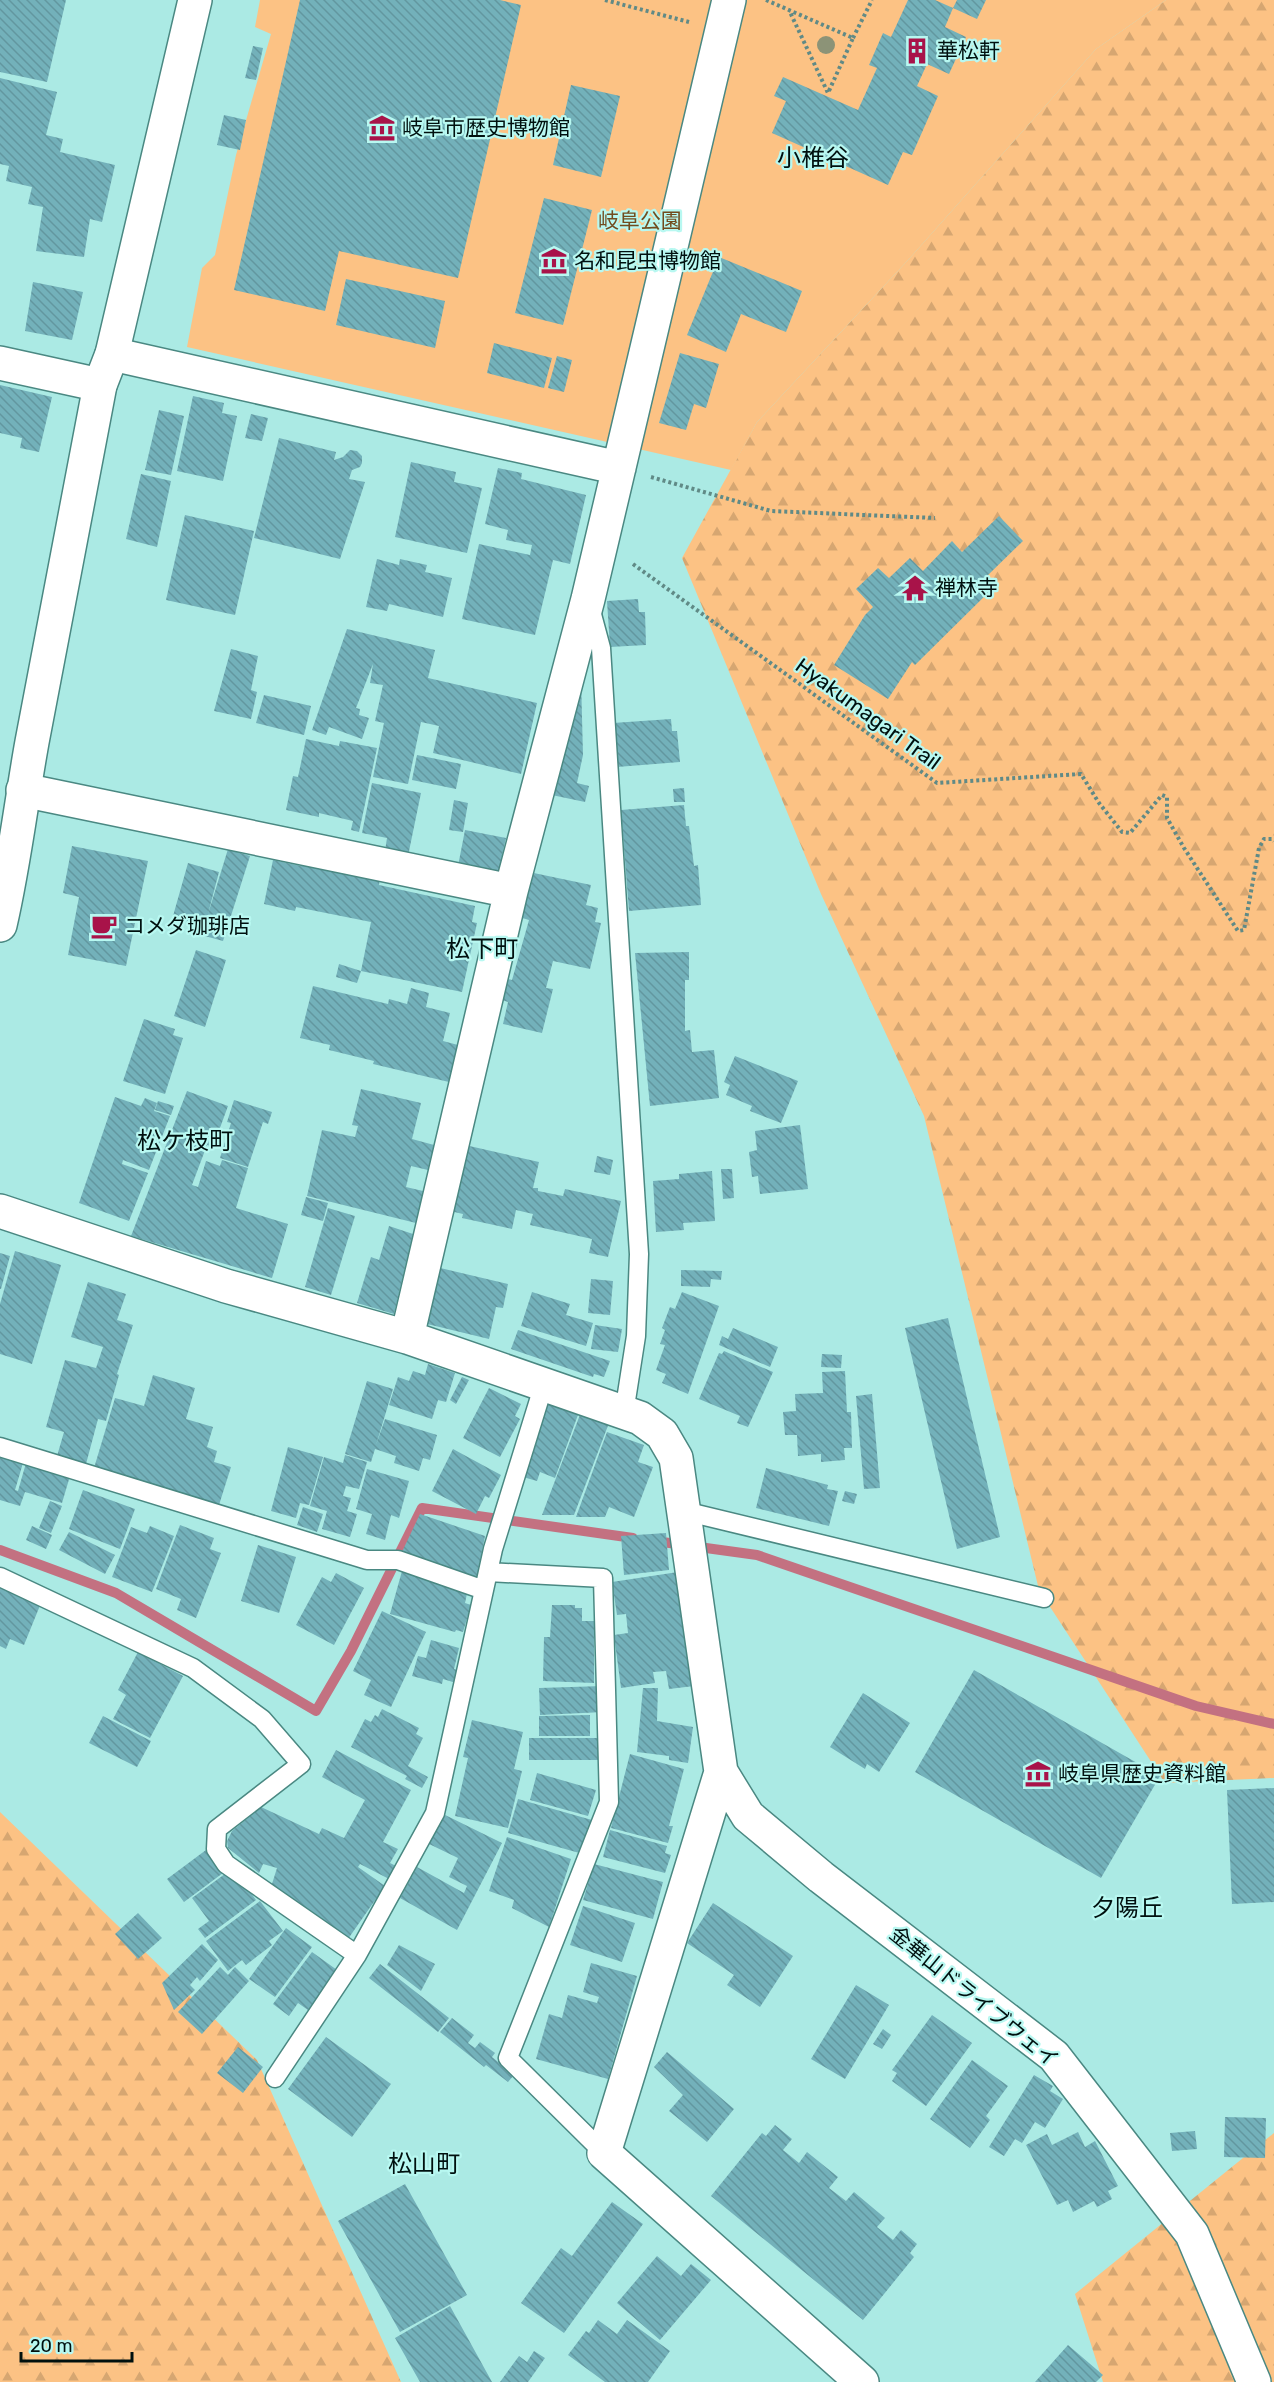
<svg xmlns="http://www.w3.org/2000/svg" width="1274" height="2382" font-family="Rubik,'Noto Sans JP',sans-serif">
<defs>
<pattern id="forest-firs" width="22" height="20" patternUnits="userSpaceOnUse" patternTransform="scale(1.5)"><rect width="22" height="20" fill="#fcc284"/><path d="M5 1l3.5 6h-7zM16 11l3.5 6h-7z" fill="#d6a671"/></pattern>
<pattern id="building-back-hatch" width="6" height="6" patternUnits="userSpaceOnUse" patternTransform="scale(1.5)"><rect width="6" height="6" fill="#73b1ba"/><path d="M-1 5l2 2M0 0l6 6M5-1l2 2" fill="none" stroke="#62979f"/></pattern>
</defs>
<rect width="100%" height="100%" fill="#abeae4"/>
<path fill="url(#forest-firs)" d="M1166,0H1274V1778L1165,1783L1039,1590L924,1116L821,894L682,558L757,422L909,259L1096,49Z
M0,1812L257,2060L401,2382H0Z
M1274,2133V2382H1103L1075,2294Z"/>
<path fill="#fcc284" d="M260,0H1166L1096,49L909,259L757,422L731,470L187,347L202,268L215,255L236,155L271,34L255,27Z"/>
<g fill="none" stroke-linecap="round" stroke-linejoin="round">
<path stroke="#c37181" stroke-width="10" d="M655,1541L757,1555L1196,1706L1274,1724
M0,1550L116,1593L316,1711L351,1651L422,1508L633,1538"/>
</g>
<path fill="url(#building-back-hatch)" d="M0,0H66L47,82L0,72Z
M300,0H500L521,5L458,278L339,251L325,311L234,290Z
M908,0H935L953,8L945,27L966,37L949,74L927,64L917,86L938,96L912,155L903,152L888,185L772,133L786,101L774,96L783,77L858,110L877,68L869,65L883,33L891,37Z
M957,0H986L977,19L953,8Z
M253,46L263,48L256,80L245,78Z
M0,78L57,92L46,135L63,139L60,152L115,165L102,222L90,219L84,257L36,251L43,207L28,204L32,187L6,181L9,166L0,164Z
M571,85L620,96L601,177L553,165Z
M224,115L246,120L240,150L217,145Z
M544,198L592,210L563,325L515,313Z
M719,257L802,291L786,332L741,314L726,352L687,335Z
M346,279L445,301L435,348L336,325Z
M33,282L83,292L72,340L25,331Z
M494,343L552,358L544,388L487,373Z
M680,353L719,364L706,408L694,404L686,430L659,423Z
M557,356L572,360L564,392L548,388Z
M0,385L52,397L39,452L20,448L22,438L0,433Z
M193,396L224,403L222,413L237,416L223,481L177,471Z
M159,410L184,416L171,475L145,470Z
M251,414L268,418L262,441L245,438Z
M279,438L336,452L334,460L343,457L350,450L357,451L362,456V463L360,467L352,470L349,479L365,482L340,559L254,538Z
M411,462L456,472L454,482L482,488L467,553L395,537Z
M498,468L522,473L521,479L586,495L570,564L553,560L535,635L462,619L479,544L530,555L532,545L506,540L508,530L485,524Z
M141,474L171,481L157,547L126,539Z
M185,515L254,531L235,615L166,600Z
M999,516L1023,541L987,576L996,585L915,665L912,662L888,699L834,665L865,615L873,607L856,589L878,568L889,578L910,558L923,571L952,541L962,552Z
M377,559L399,565L400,559L427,565L425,572L452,578L443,617L389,604L387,611L366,607Z
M638,599L639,612H645L646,645L610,647L607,601Z
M347,629L435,650L428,678L537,703L521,774L433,753L439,726L421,722L408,784L373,777L384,723L375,721L383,685L370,683L373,664L356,708L360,709L359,715L369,718L362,739L329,727L326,735L312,730Z
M231,649L258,656L251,690L257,692L251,719L214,711Z
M581,679L583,755L577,783L589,786L585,802L547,794Z
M264,695L311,706L304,735L256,723Z
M671,719L672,731H677L680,762L617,767L613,723Z
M306,739L339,746L340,741L377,748L359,832L351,830L353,821L319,813V817L286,810L293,776L298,777Z
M417,755L461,764L456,789L412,780Z
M372,783L421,793L408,856L385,851L387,838L362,833Z
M684,788L685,802H674L673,789Z
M454,800L468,803L463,832L449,830Z
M684,805L686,826H689L694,866L698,865L701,905L629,911L621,810Z
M465,830L506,838L498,874L458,866Z
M72,846L148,861L126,966L68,955L79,897L63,893Z
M228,849L250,856L223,941L205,936L206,932L203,931V928L186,923L187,920L173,916L188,863L219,872L208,914Z
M273,860L301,866L302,862L380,878L379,885L475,906L472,922L477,923L462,992L361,971L371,922L296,907L295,911L264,904Z
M529,872L591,885L586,905L598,908L595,922L601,923L590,969L553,961L546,988L553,989L542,1033L503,1024L508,1002L499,999L504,978L512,980L529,920L519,917Z
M196,950L226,960L205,1027L174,1016Z
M689,952V980H685V1031L690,1030L692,1052L714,1050L719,1098L650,1106L635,953Z
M339,964L361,971L357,983L336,977Z
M313,986L388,1004L389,999L407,1004L411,988L429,993L426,1007L450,1013L443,1041L458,1045L449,1082L373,1064L374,1061L329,1050L330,1045L300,1038Z
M144,1019L175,1029L173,1035L183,1038L165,1094L123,1081Z
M735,1056L798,1081L781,1123L750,1111L752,1106L726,1095L730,1085L724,1082Z
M361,1089L421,1103L412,1139L434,1145L428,1170L411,1166L406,1187L423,1191L416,1223L307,1196L322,1130L355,1137L358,1126L352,1125Z
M187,1091L228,1106L213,1147L207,1145L192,1185L198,1187L206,1161L220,1166L222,1160L248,1168L236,1208L288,1224L272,1278L131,1236Z
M115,1097L141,1106L145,1098L157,1103L154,1111L170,1116L149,1170L123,1160L122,1164L148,1173L129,1221L79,1203Z
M234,1100L272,1112L268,1124L263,1122L248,1167L220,1158L231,1123L227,1122Z
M158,1101L174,1106L171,1115L155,1110Z
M800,1125L808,1189L760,1194L758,1176L752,1177L749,1152L757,1150L755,1131Z
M465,1145L539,1162L533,1188H538V1191L563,1196L565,1189L621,1201L608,1257L589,1253L592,1239L530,1225L533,1214L516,1210L512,1229L462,1218L463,1214L450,1211Z
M597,1156L613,1160L610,1175L594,1172Z
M721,1169H732L734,1198L723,1199Z
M712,1171L715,1221L683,1223L684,1230L656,1232L653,1181L679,1179V1174Z
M306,1197L328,1203L323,1221L301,1215Z
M328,1208L355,1216L331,1295L305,1287Z
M389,1226L413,1234L394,1314L357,1303L371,1257L379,1260Z
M15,1251L61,1265L32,1364L0,1354V1304Z
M0,1253L10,1256L1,1289H0Z
M436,1267L508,1284L503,1308L496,1307L489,1339L423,1323Z
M681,1270L722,1271L721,1280L711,1279L710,1287L681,1286Z
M591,1279L613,1281L610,1315L588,1313Z
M88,1282L126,1294L117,1320L133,1325L117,1374L119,1375L106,1421L98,1419L86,1464L57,1456L64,1432L46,1427L65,1360L96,1368L103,1347L71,1337Z
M532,1292L570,1304L566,1315L593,1323L586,1346L521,1326Z
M682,1292L719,1306L688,1394L662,1383L666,1374L656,1370L665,1345L660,1344L665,1330L662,1328L670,1307L675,1309Z
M948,1318L1000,1537L957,1549L905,1328Z
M595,1325L622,1329L618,1352L591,1349Z
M733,1328L778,1347L770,1367L719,1345L722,1336L728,1339Z
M518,1330L610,1361L604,1377L594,1374L593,1377L511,1349Z
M724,1351L773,1372L748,1427L737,1423L740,1416L699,1399L719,1353L722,1354Z
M822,1354L842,1355L841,1368L821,1367Z
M428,1364L455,1373L446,1402L438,1400L432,1419L389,1405L398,1377L409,1381L413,1371L425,1375Z
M845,1371L847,1412H851L852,1448H844L845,1460L821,1462V1454L798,1456L797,1435H785L783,1412L796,1411L795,1394L823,1393L822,1372Z
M153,1375L195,1388L186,1419L213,1427L207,1447L217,1451L214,1462L231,1467L219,1505L94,1468L115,1398L144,1406Z
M462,1377L469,1380L456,1404L450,1400Z
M367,1381L393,1389L376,1445L385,1419L437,1435L430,1460L423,1458L419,1471L394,1463L396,1456L375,1449L371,1462L345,1454Z
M489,1388L521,1404L515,1416L520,1419L500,1457L463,1438Z
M872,1394L880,1488L864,1489L856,1396Z
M543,1399L579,1412L555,1478L540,1472L537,1481L523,1477Z
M581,1412L609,1423L574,1515H542Z
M607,1432L644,1445L638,1462L653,1467L634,1517L609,1507L605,1517H576Z
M288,1447L323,1457L309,1505L300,1503L296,1518L271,1511Z
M453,1449L501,1475L489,1498L485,1496L476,1514L432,1491Z
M345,1455L367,1462L359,1489L346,1486L343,1496L351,1498L347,1511L357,1514L350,1537L322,1529L327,1511L310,1506L324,1457L343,1463Z
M0,1456L23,1463L15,1490L18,1491L26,1463L70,1476L62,1503L25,1492L20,1506L0,1500Z
M766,1468L828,1485L827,1489L838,1491L829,1526L756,1508Z
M367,1469L409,1481L399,1518L391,1515L385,1540L366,1534L372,1514L356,1509Z
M83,1490L135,1509L120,1549L69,1529Z
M845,1491L857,1494L854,1504L842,1501Z
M50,1501L62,1506L51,1533L39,1528Z
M303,1507L323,1514L317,1532L297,1525Z
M420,1514L485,1536L477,1577L400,1556Z
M180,1525L214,1538L210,1549L221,1553L196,1618L177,1610L181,1599L156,1589Z
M32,1526L52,1535L46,1549L26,1540Z
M150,1526L174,1536L152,1592L112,1577L131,1527L147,1533Z
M69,1532L115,1555L105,1574L59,1550Z
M666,1533L669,1570L624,1575L621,1536Z
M258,1545L296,1557L279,1613L241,1601Z
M402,1571L468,1589L465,1603L471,1605L463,1632L456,1630L455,1632L390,1614Z
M678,1572L694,1686L669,1689L666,1671L653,1672L655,1683L621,1688L614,1635L628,1633L626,1614L617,1615L612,1582Z
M336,1573L364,1588L334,1645L296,1625L322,1577L331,1582Z
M0,1587L41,1603L24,1645L10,1639L6,1649L0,1646Z
M552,1605H575V1608H582V1621H594V1683L543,1681L544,1637H550Z
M382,1611L426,1632L391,1707L364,1695L371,1680L353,1671Z
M431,1640L459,1648L454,1669L460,1671L456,1683L443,1679L442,1684L412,1676L418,1656L426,1658Z
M138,1652L183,1676L150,1738L113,1719L126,1695L118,1690Z
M974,1670L1160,1776L1101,1878L915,1772Z
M603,1686L604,1712L540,1715L539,1688Z
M643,1688H658L657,1721L693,1727L688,1763L669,1760V1756L637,1752Z
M863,1693L910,1723L879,1772L867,1764L865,1769L830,1747Z
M382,1709L419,1728L416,1734L423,1738L408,1766L428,1777L422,1788L405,1779L407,1776L351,1747L365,1719L371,1722L375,1715L378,1717Z
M590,1715V1736H539V1716Z
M103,1716L151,1741L137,1767L89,1743Z
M472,1720L523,1732L514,1769L522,1771L508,1828L455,1816L468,1758L463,1757Z
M529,1738H605V1760H529Z
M336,1750L411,1790L383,1842L398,1849L390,1863L398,1867L391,1880L360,1864L358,1867L385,1886L348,1939L272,1884L277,1868L263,1864L259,1873L228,1848L227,1841L232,1831L261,1807L319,1834L322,1828L344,1838L365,1800L322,1777Z
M630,1754L684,1769L669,1826H673L668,1843L611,1828Z
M537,1773L596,1790L588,1816L530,1800Z
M1274,1788V1902L1232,1904L1227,1790Z
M518,1799L592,1820L583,1854L508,1833Z
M439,1812L502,1843L457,1930L400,1898L417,1867L464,1893L467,1886L449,1877L458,1858L427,1843Z
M610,1830L667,1846L665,1853L671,1855L665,1873L603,1857Z
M507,1837L571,1859L549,1927L512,1908L514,1900L489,1891Z
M206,1850L223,1873L184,1902L167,1879Z
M594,1864L663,1882L653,1919L583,1900Z
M229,1871L239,1885L243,1882L256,1900L205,1938L198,1929L209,1921L192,1898Z
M260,1901L283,1931L269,1941L272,1945L246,1965L242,1960L228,1971L206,1941Z
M713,1903L793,1956L760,2007L727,1985L734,1975L687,1943Z
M583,1906L635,1923L622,1962L570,1945Z
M138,1913L162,1938L138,1959L115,1934Z
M286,1928L312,1947L275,1997L249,1979Z
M202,1944L218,1960L200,1981L197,1977L190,1985L195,1990L174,2010L162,1983Z
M399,1945L435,1964L421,1991L387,1965Z
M312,1952L337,1970L308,2010L298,2003L289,2016L273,2004Z
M591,1963L637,1976L608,2079L536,2059L549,2014L562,2018L568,1995L597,2003L599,1997L583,1992Z
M380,1964L449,2018L438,2032L369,1978Z
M220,1967L228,1975L235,1967L249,1981L202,2034L178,2012Z
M856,1985L889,2005L845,2079L811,2059Z
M932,2015L972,2043L926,2106L892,2081L897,2073L892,2070Z
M452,2018L474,2035L468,2043L475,2048L480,2042L495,2053L492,2057L514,2075L508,2082L486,2065L484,2067L440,2032Z
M883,2029L891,2035L882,2049L873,2044Z
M326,2037L391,2084L352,2137L288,2089Z
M238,2047L263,2067L243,2093L217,2073Z
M667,2052L734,2109L707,2142L669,2111L683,2095L654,2067Z
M972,2060L1008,2086L986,2116L990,2120L970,2148L930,2119Z
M1034,2075L1053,2086L1050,2091L1063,2099L1045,2128L1035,2122L1022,2143L1015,2139L1004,2156L989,2147Z
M1225,2117L1266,2118L1265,2158L1224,2157Z
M775,2125L792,2139L783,2150L799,2163L807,2152L838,2177L829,2188L846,2201L854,2192L885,2218L877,2227L893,2240L901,2230L917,2244L910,2253L914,2257L863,2320L711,2196L762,2133L766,2136Z
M1195,2131L1197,2149L1172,2151L1170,2133Z
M1078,2132L1085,2147L1095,2141L1118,2186L1108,2191L1112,2199L1097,2207L1094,2201L1073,2212L1068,2200L1057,2205L1026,2145L1047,2134L1052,2145Z
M405,2184L467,2295L400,2332L338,2221Z
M612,2202L643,2224L564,2333L521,2303L561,2248L572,2256Z
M657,2256L681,2276L691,2264L711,2280L660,2340L617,2303Z
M450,2306L492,2382H420L395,2338Z
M598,2320L617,2334L627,2320L670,2351L648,2382H605L568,2355L586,2331L589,2333Z
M1068,2345L1103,2375L1096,2382H1035Z
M534,2351L545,2358L528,2382H500L519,2356L527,2362Z"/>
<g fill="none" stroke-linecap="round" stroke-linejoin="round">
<g stroke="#4a8882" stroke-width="21">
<path id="service" d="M590,607L601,648L639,1254L636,1336L624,1413
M0,1447L367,1560H398L484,1590
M684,1511L1044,1598
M488,1572L603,1578L609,1802L508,2058L604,2153
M0,1577L193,1668L262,1719L301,1764L217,1829L216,1849L226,1864L357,1955
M275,2078L357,1955L435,1813L493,1549L544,1384"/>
</g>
<g stroke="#4a8882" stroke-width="36">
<path id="minor" d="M112,354L619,468
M0,363L100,385
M23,790L511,891
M0,1211L226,1286L407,1337L511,891L588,599L729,0
M407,1337L640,1418L662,1434L676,1458L721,1772L604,2153L862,2382
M721,1772L748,1816L821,1877L1054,2056L1192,2234L1254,2382"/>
</g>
<g stroke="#4a8882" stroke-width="36">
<path id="tertiary" d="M0,925C14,865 21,803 32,742C54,623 77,504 100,385L112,354L195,0"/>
</g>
<path stroke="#608a86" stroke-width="4" stroke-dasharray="3 3" stroke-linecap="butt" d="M605,0L689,22
M766,0L853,38L828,93L789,10
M853,38L872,0
M651,477L771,511L935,518
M633,564L937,783L1081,774L1099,803L1122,832L1130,833L1162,795L1167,797V818L1184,848L1238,931L1244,930L1259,848L1264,839H1272L1274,841"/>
<use href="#service" stroke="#fff" stroke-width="18"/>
<use href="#minor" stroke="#fff" stroke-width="33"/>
<use href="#tertiary" stroke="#fff" stroke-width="33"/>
</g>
<circle fill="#8c9377" cx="826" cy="45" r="9"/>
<defs>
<g id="building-bare" transform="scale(2.07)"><path d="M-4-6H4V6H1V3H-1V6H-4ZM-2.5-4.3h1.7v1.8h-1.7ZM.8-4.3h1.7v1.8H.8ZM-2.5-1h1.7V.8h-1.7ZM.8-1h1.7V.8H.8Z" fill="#a81349" stroke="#b8f8f1" stroke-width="2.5" paint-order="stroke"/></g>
<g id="museum-bare" transform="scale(2.07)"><path d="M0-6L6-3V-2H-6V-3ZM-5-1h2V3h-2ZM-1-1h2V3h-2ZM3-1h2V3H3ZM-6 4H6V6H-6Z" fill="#a81349" stroke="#b8f8f1" stroke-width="2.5" paint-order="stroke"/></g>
<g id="temple-bare" transform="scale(2.07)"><path d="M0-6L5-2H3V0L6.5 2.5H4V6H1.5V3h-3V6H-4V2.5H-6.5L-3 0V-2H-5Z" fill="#a81349" stroke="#b8f8f1" stroke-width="2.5" paint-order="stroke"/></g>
<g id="cafe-bare" transform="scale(2.07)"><path d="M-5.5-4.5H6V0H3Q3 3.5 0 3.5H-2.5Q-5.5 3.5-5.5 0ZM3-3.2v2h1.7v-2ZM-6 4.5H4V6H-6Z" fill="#a81349" stroke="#b8f8f1" stroke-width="2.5" paint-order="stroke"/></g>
</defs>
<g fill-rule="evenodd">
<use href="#building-bare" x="917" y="51"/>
<use href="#museum-bare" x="382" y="128"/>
<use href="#museum-bare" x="554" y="261"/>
<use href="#temple-bare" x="915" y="588"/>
<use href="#cafe-bare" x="104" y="926"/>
<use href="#museum-bare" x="1038" y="1774"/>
</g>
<g text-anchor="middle" stroke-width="4.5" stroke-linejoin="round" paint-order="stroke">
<g font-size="21" fill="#00100f" stroke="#b8f8f1" text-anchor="start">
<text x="937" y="58">華松軒</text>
<text x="402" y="135">岐阜市歴史博物館</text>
<text x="574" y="268">名和昆虫博物館</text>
<text x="935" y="595">禅林寺</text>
<text x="124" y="933">コメダ珈琲店</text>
<text x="1058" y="1781">岐阜県歴史資料館</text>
</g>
<g font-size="21" fill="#724b1d" stroke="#b8f8f1">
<text x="640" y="228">岐阜公園</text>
</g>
<g font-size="21" fill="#00100f" stroke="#b8f8f1">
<text transform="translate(868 714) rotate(36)" y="7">Hyakumagari Trail</text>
<text transform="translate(974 1997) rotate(39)" y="7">金華山ドライブウェイ</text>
</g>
<g font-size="24" fill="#00100f" stroke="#b8f8f1">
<text x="813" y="166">小椎谷</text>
<text x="482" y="957">松下町</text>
<text x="185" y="1149">松ケ枝町</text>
<text x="1127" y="1916">夕陽丘</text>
<text x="424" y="2172">松山町</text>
</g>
</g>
<path d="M21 2352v9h111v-9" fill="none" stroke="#00100f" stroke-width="3"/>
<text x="30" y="2352" font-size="18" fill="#00100f" stroke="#b8f8f1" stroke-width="4.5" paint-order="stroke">20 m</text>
</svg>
